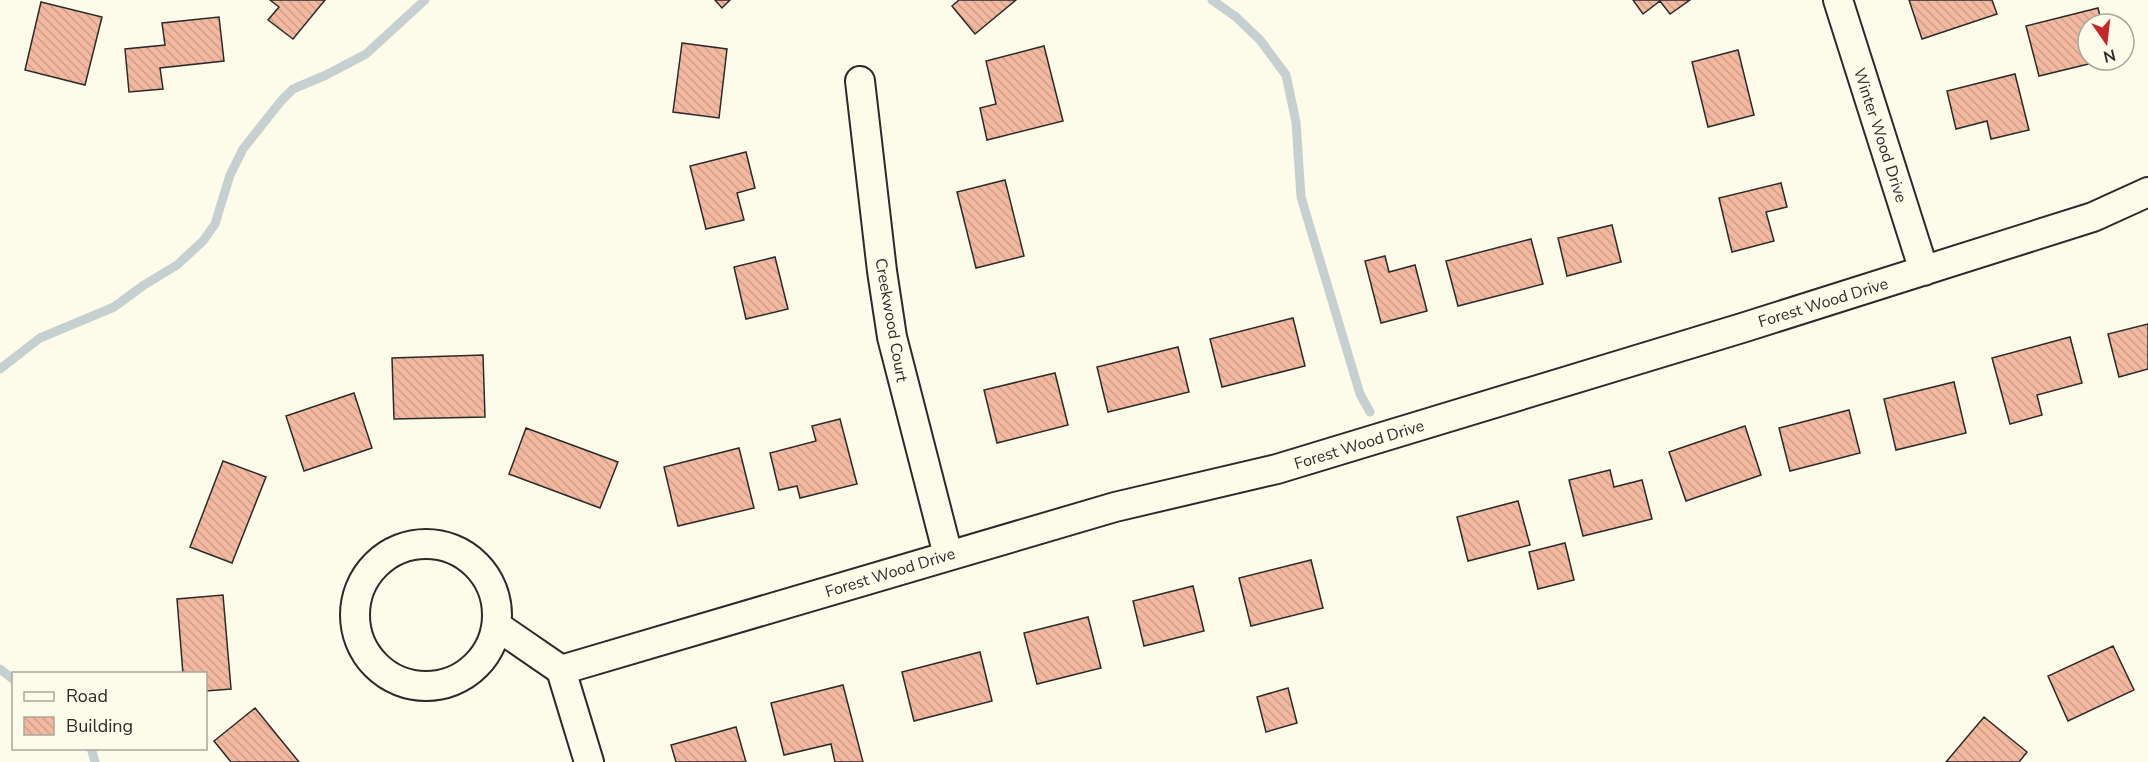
<svg xmlns="http://www.w3.org/2000/svg" width="2148" height="762" font-family="'Nunito Sans',sans-serif">
<defs>
<pattern id="building-back-hatch" width="6" height="6" patternUnits="userSpaceOnUse" patternTransform="scale(1.5)"><rect width="6" height="6" fill="#f2b8a0"/><path d="M-1 5l2 2M0 0l6 6M5-1l2 2" fill="none" stroke="#d09e8a"/></pattern>
</defs>
<rect width="100%" height="100%" fill="#fdfbea"/>
<g fill="none" stroke-linecap="round" stroke-linejoin="round">
<path stroke="#c7d0d0" stroke-width="9" d="M1212,0L1236,17L1260,40L1286,75L1296,122L1301,197L1360,394L1370,412
M0,369L40,338L114,307L144,285L177,265L203,241L215,224L230,175L243,149L281,101L293,89L326,75L366,54L425,0
M0,669L14,680
M91,748L95,762"/>
</g>
<path fill="url(#building-back-hatch)" stroke="#2b2b2b" stroke-width="1.5" d="M270,0H325L293,39L268,20L279,7Z
M715,0H730L722,8Z
M959,0H1016L975,34L952,6Z
M1633,0H1690L1670,14L1660,1L1643,14Z
M1909,0H1992L1997,14L1922,39Z
M41,2L102,17L85,85L25,70Z
M2098,8L2102,24H2088V60H2105L2039,76L2026,26Z
M219,17L224,61L160,68L163,89L129,92L125,49L165,45L162,23Z
M682,43L727,49L719,118L673,112Z
M1044,46L1063,121L987,140L980,108L996,104L986,61Z
M1738,50L1754,115L1708,127L1692,62Z
M2015,74L2029,130L1991,139L1987,121L1956,129L1947,91Z
M746,152L755,188L737,193L744,220L706,229L690,166Z
M1005,180L1024,256L976,268L957,192Z
M1781,183L1787,207L1766,212L1774,241L1732,252L1719,198Z
M1612,225L1621,262L1567,276L1558,238Z
M1531,239L1543,284L1458,306L1446,261Z
M1385,256L1389,272L1415,265L1427,311L1381,323L1365,261Z
M775,257L788,309L746,319L734,267Z
M1293,318L1305,366L1222,387L1210,339Z
M2148,324V369L2119,377L2108,334Z
M2070,337L2082,383L2037,395L2042,415L2010,424L1992,358Z
M1178,347L1189,392L1108,412L1097,367Z
M483,355L485,417L394,419L392,358Z
M1055,373L1068,425L997,443L984,390Z
M1954,382L1966,433L1896,450L1884,399Z
M354,393L372,448L304,471L286,416Z
M1849,410L1860,453L1790,471L1779,428Z
M840,419L857,484L800,498L797,486L779,490L770,453L816,441L812,426Z
M1745,426L1761,475L1686,501L1669,452Z
M526,428L618,462L600,508L509,474Z
M739,448L754,508L678,526L664,467Z
M223,461L266,477L232,563L190,547Z
M1610,470L1614,487L1642,480L1652,519L1583,536L1569,480Z
M1518,501L1530,545L1468,561L1457,517Z
M1565,543L1574,580L1538,589L1529,552Z
M1311,560L1323,608L1251,626L1239,578Z
M1193,586L1204,631L1144,646L1133,601Z
M223,595L231,689L206,691V674H183L177,599Z
M1088,617L1101,668L1037,684L1024,633Z
M2113,646L2134,690L2068,721L2048,676Z
M980,652L992,701L914,721L902,672Z
M843,685L863,762H835L831,744L784,755L771,703Z
M1288,688L1297,723L1266,732L1257,697Z
M255,708L299,762H231L214,741Z
M1984,717L2027,752L2019,762H1946Z
M736,727L746,762H676L671,745Z"/>
<g fill="none" stroke-linecap="round" stroke-linejoin="round">
<g stroke="#2b2b2b" stroke-width="32">
<path id="street" d="M1838,0L1924,271
M860,81L882,271L892,337L948,555
M355 615a71 71 0 1 1 142 0a71 71 0 1 1-142 0Z
M497,626L561,670
M561,670L1115,507L1277,469L1742,328L2093,217L2148,192
M561,670L589,762"/>
</g>
<use href="#street" stroke="#fdfbea" stroke-width="28"/>
</g>
<g text-anchor="middle" stroke-width="4.5" stroke-linejoin="round" paint-order="stroke">
<g font-size="16" fill="#2b2b2b" stroke="#fdfbea">
<text transform="translate(1881 135) rotate(72)" y="6">Winter Wood Drive</text>
<text transform="translate(1823 302) rotate(-17)" y="6">Forest Wood Drive</text>
<text transform="translate(892 320) rotate(80)" y="6">Creekwood Court</text>
<text transform="translate(1359 444) rotate(-17)" y="6">Forest Wood Drive</text>
<text transform="translate(890 572) rotate(-17)" y="6">Forest Wood Drive</text>
</g>
</g>
<rect x="12" y="672" width="195" height="78" fill="#fdfbea" stroke="#a9a89e" stroke-width="1.5"/>
<rect x="24" y="692" width="30" height="9" fill="#fdfbea" stroke="#a9a89e" stroke-width="1.5"/>
<text x="66" y="702" font-size="18" fill="#2b2b2b">Road</text>
<rect x="24" y="717" width="30" height="18" fill="url(#building-back-hatch)" stroke="#a9a89e" stroke-width="1.5"/>
<text x="66" y="732" font-size="18" fill="#2b2b2b">Building</text>
<g transform="translate(2106 42) rotate(166)"><circle r="28" fill="#fdfbea" stroke="#a9a89e" stroke-width="1.5"/>
<path d="M0-4.5L10 22L0 15L-10 22Z" fill="#c62828"/>
<text y="-9" font-size="16" font-weight="bold" text-anchor="middle" fill="#2b2b2b">N</text>
</g>
</svg>
